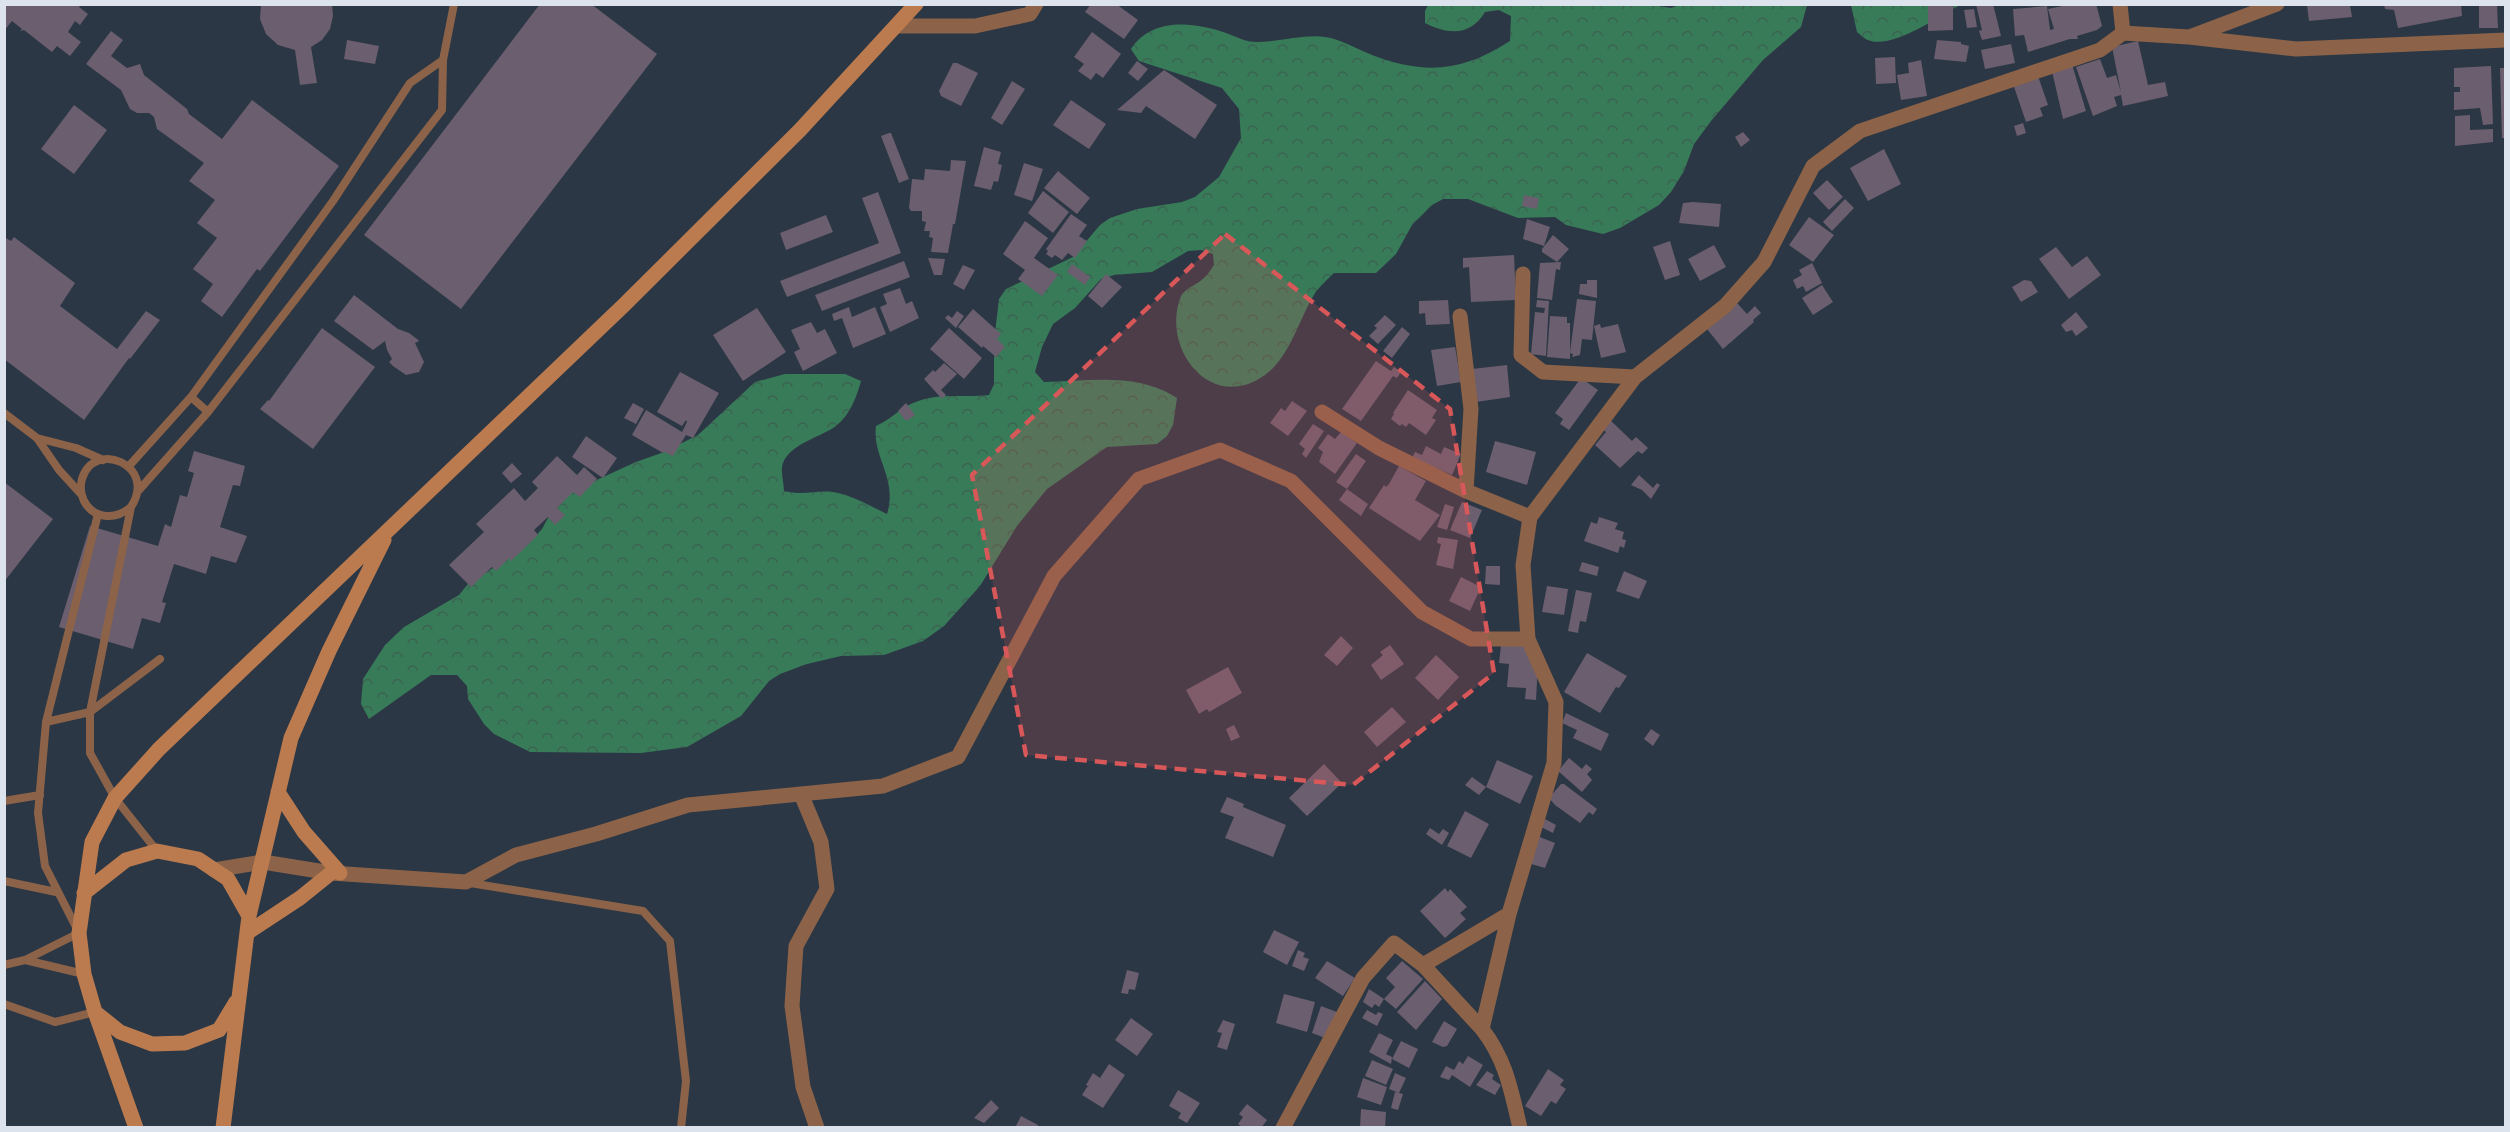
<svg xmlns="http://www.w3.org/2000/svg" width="2510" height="1132" font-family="'Golos Text',sans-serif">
<defs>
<pattern id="forest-crowns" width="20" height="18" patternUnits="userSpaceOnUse" patternTransform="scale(1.5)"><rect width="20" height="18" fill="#387b59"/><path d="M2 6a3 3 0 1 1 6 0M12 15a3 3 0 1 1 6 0" fill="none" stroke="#3c6251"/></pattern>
</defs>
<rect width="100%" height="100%" fill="#2b3745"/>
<path fill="url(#forest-crowns)" d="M1646,4L1671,8L1682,4L1807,5L1801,27L1763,60L1711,121L1694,144L1684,171L1671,192L1659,205L1620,228L1603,234L1566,225L1555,217L1518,218L1468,199H1443L1432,205L1412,225L1396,254L1376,273H1334C1328,279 1320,286 1315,293C1299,319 1290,357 1265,375C1211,414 1160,348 1181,296C1185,288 1199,284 1206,276C1209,273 1211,269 1214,265L1213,254L1201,250L1188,251L1152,272L1114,275L1101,279L1075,308L1053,324L1042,347L1035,372L1044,382C1089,381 1138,372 1177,398L1173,425L1167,436L1157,444L1107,447L1047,489L1017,526L980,586L944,626L923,641L884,655L841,656L807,664L780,674L769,681L741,716L687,747L641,753L530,752L494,734L484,724L468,699L467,686L457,675H431L369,719L361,704L363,679L385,645L404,627L459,595L468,584L523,549L542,529L555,505L566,494L636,462L664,452L698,435L755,382L785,374H845L861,381C857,396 850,415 836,426C821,437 790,444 783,463C780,471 784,483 784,491C804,496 816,490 833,492C852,495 870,506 887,514C898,477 872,458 876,426C890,420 899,409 913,403C938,392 963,398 989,395L994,384V341L999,299L1006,289L1073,257L1100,225L1110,218L1137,209L1182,202L1195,197L1219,177L1241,138L1239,109L1222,88L1139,61L1131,49C1152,17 1194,22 1226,33C1237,37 1245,42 1257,42C1278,42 1305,34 1325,37C1340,39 1357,49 1372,55C1425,75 1462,72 1510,41L1511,16L1499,10L1485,12C1471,36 1448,35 1425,23V11L1428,5Z
M1851,5H1960C1940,16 1891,50 1868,40C1864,39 1860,34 1857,32Z"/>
<path fill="#6b5e6e" d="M261,4H332L333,16L330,29L322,40L311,47L317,83L300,85L295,50L278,45L266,34L260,19Z
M540,4H591L657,54L461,309L364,235Z
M1091,4H1116L1138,20L1124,39L1085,12Z
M1976,4H1993L2001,36L1982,40L1979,31L1982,30Z
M2072,4H2096L2102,26L2097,30L2077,36L2078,39H2070L2028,52L2024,35L2015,36L2013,9L2047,6L2050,30L2054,29L2048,9Z
M2384,4H2461L2462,16L2398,28L2394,10L2385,9Z
M2479,4H2497L2498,28H2479Z
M4,5H81L79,7L88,14L80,25L75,21L68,32L81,42L70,56L57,46L52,52L24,30L20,31L22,29L12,21L4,31Z
M1928,5H1953V30L1928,31Z
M2307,5H2350L2352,17L2309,21Z
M1974,9L1977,27L1967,28L1964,10Z
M111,31L123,40L111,56L127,68L140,64L144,75L187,109L189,114L222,139L252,100L339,166L260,271L257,269L222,317L201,301L213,284L193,269L217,238L197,223L215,200L189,181L204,163L157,129L154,117L149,113H137L130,109L121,90L86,64Z
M1092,32L1121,54L1103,78L1096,73L1091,80L1078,71L1084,64L1074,57Z
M347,40L379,46L375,64L344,59Z
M1937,40L1961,42V44L1969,46L1966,62L1934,59Z
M2138,41L2148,85L2165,82L2168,96L2123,106L2121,95L2114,97L2117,106L2093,116L2076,67L2100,59L2107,78L2116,75L2121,92L2112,47Z
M2011,44L2015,63L1985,69L1981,50Z
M1895,57L1896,83L1876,84L1875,58Z
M1921,60L1927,96L1901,100L1897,75L1909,73L1908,63Z
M1137,61L1148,69L1138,81L1128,73Z
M2071,61L2086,111L2063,119L2051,67Z
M953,63H957L978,73L961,106L941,96L939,91Z
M2491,66L2493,124L2483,125L2480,108L2454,110V92H2460V87H2454V68Z
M2500,68H2505V138H2502Z
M1164,70L1217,105L1195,139L1146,106L1141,113L1117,110Z
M2037,73L2048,105L2040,108L2043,116L2026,122L2012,81Z
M1012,81L1025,89L1002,125L991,118Z
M1071,100L1106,124L1089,149L1053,125Z
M74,105L107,130L74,174L41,149Z
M2470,115V130L2493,129V142L2455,146V116Z
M2023,123L2026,133L2017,136L2014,126Z
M1743,132L1750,140L1741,147L1735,137Z
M889,133H891L909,179L899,183L881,136Z
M984,147L1001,152L998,164L1002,165L998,182L994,181L991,190L974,186Z
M1884,149L1901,184L1868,201L1850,168Z
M951,160L966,161L955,224H953L948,253L931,252L933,238L929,237L930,231H924L926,222L922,221V211H911L909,208L912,179L924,180L925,169L950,171Z
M1024,163L1043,169L1032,201L1014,195Z
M1058,171L1090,198L1077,214L1044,188Z
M1827,180L1843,197L1829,210L1813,193Z
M1043,191L1069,212L1053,233L1028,213Z
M878,192L901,253L787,297L780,281L879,243L862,198Z
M1524,195L1539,198L1537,209L1522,206Z
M1845,199L1854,208L1832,231L1823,222Z
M1693,202L1721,204L1719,227L1679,223L1683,203Z
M1071,214L1087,225L1079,236L1087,241L1075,258L1068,253L1062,260L1055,255L1052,258L1046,254L1048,251L1046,249Z
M826,215L833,232L786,250L780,233Z
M1809,217L1834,235L1813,262L1789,245Z
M1527,219L1550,227L1544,246L1523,239Z
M1025,221L1048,238L1034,258L1058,275L1042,296L1018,279L1025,270L1003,254Z
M1553,235L1569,249L1557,262L1542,252V249Z
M4,237L11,241L14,237L75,283L60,306L117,349L146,311L160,320L130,359L129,358L84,420L4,359Z
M1670,241L1680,275L1665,280L1653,247Z
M1714,245L1726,267L1700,281L1688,259Z
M2056,247L2072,267L2087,256L2101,275L2069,299L2039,259Z
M1514,255L1516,300L1471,302L1469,267L1463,268V258Z
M928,258L945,259L942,275H934Z
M904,261L910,277L822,311L815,295Z
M1561,262L1560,270L1556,269L1552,300L1537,298L1540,263Z
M1812,263L1822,283L1806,292L1803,286L1797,289L1793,280L1802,275L1799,270Z
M1072,264L1090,277L1085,285L1067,272Z
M963,265L975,270L964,290L953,284Z
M1106,274L1122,287L1102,308L1088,296Z
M1587,280H1597V298L1579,294L1580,284H1587Z
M2024,280L2031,281L2038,292L2021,302L2012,287Z
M1822,285L1833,302L1813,315L1802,298Z
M900,288L906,304L912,301L919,318L890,332L880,307L887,304L883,294Z
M354,295L398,329L409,333L417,339L419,341L415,343L424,362L419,372L406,375L393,366L389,362L392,359L387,350L385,341L373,350L334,321Z
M1577,299L1596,301L1592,340L1582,339L1580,355L1572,357L1573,354L1570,353V359L1547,357L1550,316L1567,317V323H1570V352Z
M1448,300L1450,324L1426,325L1425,313L1419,314V301Z
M1537,300L1549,301L1546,356L1531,354L1535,312L1544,313L1545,308L1536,307Z
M1737,303L1747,314L1755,306L1761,313L1753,320L1754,322L1723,349L1707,329Z
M849,307L852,317L875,307L886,334L853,348L842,318L834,321L832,314Z
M757,308L786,352L743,381L713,335Z
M973,309L1001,334L997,339L1005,347L996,357L983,346L982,348L958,327Z
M957,311L964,316L956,328L945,318L948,315L952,318Z
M2076,312L2088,327L2076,336L2072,330L2066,332L2061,325Z
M1385,315L1396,325L1378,344L1369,336L1377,328L1374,326Z
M811,322L817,333L825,329L837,353L803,371L794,352L800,349L791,330Z
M1600,324L1601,328L1618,324L1626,352L1601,358L1594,326Z
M1402,327L1410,334L1392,358L1383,351Z
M322,328L375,367L313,449L260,409L268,400L269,401Z
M949,328L982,358L964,379L930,349Z
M1455,347L1461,382L1437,386L1431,350Z
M1376,361L1391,371L1394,367L1401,372L1397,378L1393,376L1361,421L1342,409Z
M944,363L957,374L941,390L946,395L942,399L924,379L933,370L935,372Z
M1507,365L1510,397L1476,402L1472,369Z
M680,372L719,393L693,438L686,435L673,456L664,452L663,453L632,435L646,410L682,432L687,422L686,420L682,426L657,412Z
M1581,378L1598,390L1569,430L1560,424L1563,419L1555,413Z
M1408,390L1437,410L1432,418L1436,420L1426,435L1409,423L1406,427L1402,424L1400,426L1391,419L1394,414L1393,413Z
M1292,401L1307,411L1288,436L1270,423L1281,408L1285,411Z
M633,403L644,409L636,424L624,418Z
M906,403L915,415L908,420H905L898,411Z
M1608,418L1632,441L1636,437L1648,448L1642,454L1638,451L1620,468L1595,445L1606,432L1601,427Z
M1313,424L1324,431L1306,458L1302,454L1305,449L1299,444Z
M1341,432L1357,443L1335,474L1319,462L1323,452L1318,448L1328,434L1335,439Z
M586,436L617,458L603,478L572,457Z
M1495,441L1536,452L1527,485L1486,472Z
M1426,446L1441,454L1444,447L1461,454L1452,475L1412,458L1415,452L1422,455Z
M194,451L245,466L240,486L233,485L220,527L247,536L236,563L211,556L206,574L174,564L162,602L166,603L160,623L142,618L133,649L59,627L90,526L158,546L165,524L171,527L180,495L187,497L194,473L188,471Z
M1356,454L1366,461L1347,489L1336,482Z
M557,456L577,475L584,467L597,479L580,497L573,492L557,508L565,515L555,525L548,517L534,530L538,535L511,561L509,558L496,571L492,567L471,587L449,565L484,532L476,524L514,488L525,501L538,488L532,482Z
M512,463L522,474L511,483L502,473Z
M1399,466L1426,481L1415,500L1440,515L1420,541L1369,508L1384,485L1386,487L1389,484Z
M1639,475L1653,488L1657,483L1660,485L1651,499L1642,490L1631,485Z
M4,482L53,519L4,582Z
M1347,489L1368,504L1361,516L1339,500Z
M1462,502L1482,510L1470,538L1450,530Z
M1445,504L1454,507L1447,530L1437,527Z
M1599,517L1618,523L1615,529L1624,532L1622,539L1626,540L1624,548L1620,546L1618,553L1584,541L1591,522L1597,524Z
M1438,537L1458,540L1453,569L1436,565L1441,544L1437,543Z
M1582,562L1599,567L1597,576L1579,571Z
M1486,566H1500V585L1485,584Z
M1624,571L1647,581L1639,599L1616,591Z
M1461,577L1481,587L1470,611L1449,601Z
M1547,586L1568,589L1564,615L1542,612Z
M1576,590L1592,593L1586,622L1580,621L1578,633L1568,631Z
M1341,636L1353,648L1337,666L1324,655Z
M1530,644L1538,663L1536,700L1525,699L1526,688L1507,687L1509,664L1499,663L1501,645Z
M1390,645L1404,664L1381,680L1371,665L1383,655L1380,652Z
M1587,653L1627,676L1619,688L1616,687L1600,713L1564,692Z
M1436,655L1459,677L1438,700L1415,678Z
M1228,667L1242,693L1209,712L1207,709L1199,714L1186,690Z
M1392,707L1406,722L1377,747L1364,732Z
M1566,713L1609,734L1601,751L1573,738L1577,730L1562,723Z
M1234,725L1240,737L1231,741L1226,729Z
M1651,729L1660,735L1653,746L1644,739Z
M1569,758L1582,769L1586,764L1592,769L1587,774L1592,780L1582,792L1558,771Z
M1497,760L1533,776L1520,804L1486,787Z
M1324,764L1342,783L1307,816L1289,798Z
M1472,777L1486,787L1479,795L1465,785Z
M1561,784H1564L1597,809L1593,815L1589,812L1580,823L1555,805L1549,798Z
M1227,797L1244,804L1243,807L1286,825L1273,857L1225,838L1234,817L1220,812Z
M1465,811L1489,824L1471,858L1447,846Z
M1545,819L1556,825L1553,833L1541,827Z
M1430,828L1439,834L1443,829L1449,833L1442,845L1426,834Z
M1537,836L1555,843L1545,868L1531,864Z
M1445,888L1448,892L1450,889L1467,907L1460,913L1466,919L1445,938L1420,911Z
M1274,930L1299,942L1287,965L1263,952Z
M1298,950L1305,953L1303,957L1309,959L1304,971L1292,966Z
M1327,961L1355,978L1343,996L1315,978Z
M1402,961L1423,979L1396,1009L1384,999L1395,987L1386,978Z
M1127,970L1139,973L1135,990L1129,989L1128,994L1121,993Z
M1425,981L1442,999L1416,1030L1397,1012Z
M1369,989L1384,999L1379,1007L1375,1004L1372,1008L1363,1002Z
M1284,994L1315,1002L1307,1032L1276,1023Z
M1321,1006L1342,1014L1325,1038L1312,1033Z
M1367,1010L1376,1015L1378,1012L1383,1014L1377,1026L1362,1018Z
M1131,1018L1153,1034L1137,1056L1115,1040Z
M1223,1020L1235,1024L1227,1050L1217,1047L1222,1033L1217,1032Z
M1444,1021L1457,1029L1447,1046L1443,1047L1432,1042Z
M1379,1033L1393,1040L1386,1054L1392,1057L1391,1064L1369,1052Z
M1401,1041L1418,1049L1409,1068L1392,1059Z
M1468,1056L1483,1065L1470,1087L1452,1075L1449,1080L1440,1077L1446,1066L1454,1070L1459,1061L1463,1064Z
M1372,1060L1393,1069L1386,1085L1365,1076Z
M1109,1064L1125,1075L1103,1108L1082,1095L1087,1087H1089L1086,1085L1093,1073L1100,1078Z
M1548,1069L1564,1080L1560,1085L1566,1089L1556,1104L1551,1101L1541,1116L1525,1106Z
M1487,1071L1494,1075L1492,1079L1501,1085L1495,1095L1476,1085Z
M1395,1073L1406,1078L1399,1093L1389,1089Z
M1363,1078L1387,1087L1381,1105L1357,1097Z
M1178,1090L1200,1103L1187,1123L1178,1118L1181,1113L1169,1106Z
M1395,1092L1403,1094L1398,1110L1391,1108Z
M991,1100L999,1108L984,1123L974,1118Z
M1247,1104L1267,1120L1261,1128H1243L1238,1124L1243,1117L1239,1114Z
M1361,1109L1386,1112L1385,1128H1360Z
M1021,1116L1038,1125L1037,1128H1015Z"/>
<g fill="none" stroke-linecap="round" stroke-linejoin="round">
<path stroke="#8c6348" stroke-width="8" d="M191,397L208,412
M4,413L37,438L59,470L81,494
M37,438L76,448L103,460
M129,466L191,397L333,201L410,83L443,60
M139,490L208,412L442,110L443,60L454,4
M131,507C117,519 95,521 84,501C81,495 80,486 82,479C94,439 158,465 131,507L90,712V753L115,798L157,851
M46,722L90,712L160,659
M4,801L40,795
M4,881L56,892
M470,883L643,911L670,941L686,1081L681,1128
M25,960L84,974
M4,965L25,960L79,933L45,866L38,813L46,722L98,514
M4,1004L55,1022L95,1012"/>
<path stroke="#8c6348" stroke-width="15" d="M2120,4L2123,33L2189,37L2296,49L2506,40
M896,26H975L1030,14L1036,4
M2192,36L2277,4
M1523,274L1521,355L1543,372L1635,377
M1460,316L1471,409L1466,491
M1322,412L1379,448L1466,491L1530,517
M801,794L821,842L827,889L796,946L792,1006L803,1087L817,1128
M214,870L263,862L331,873L466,882L516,855L596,834L688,805L883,786L958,757L1054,576L1139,479L1220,450L1291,481L1422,612L1471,639H1528
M1423,965L1509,914
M1283,1128L1363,978L1394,943L1423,965L1482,1029
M1520,1128C1511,1090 1506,1060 1482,1029L1509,914L1554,763L1556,702L1528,639L1523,565L1530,517L1635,377L1725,306L1764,262L1813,166L1860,131L2100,50L2123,33"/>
<path stroke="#bb7b4f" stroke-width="15" d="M278,792L304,832L340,873
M84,893L126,860L157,851L198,859L228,879L249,916
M247,933L300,898L331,873
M95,1012L120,1032L152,1044L185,1043L219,1030L236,1002
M136,1128L95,1012L84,974L79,933L92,842L115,798L159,749L624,305L800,130L916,4
M223,1128L249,916L291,738L329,651L384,540"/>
</g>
<path fill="#d85759" fill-opacity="0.2" stroke="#d85759" stroke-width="4.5" stroke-dasharray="12 8" stroke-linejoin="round" d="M1225,234L1450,409L1494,673L1353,785L1026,755L972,475Z"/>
<rect width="2510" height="1132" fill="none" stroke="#dce3ed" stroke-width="12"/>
</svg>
